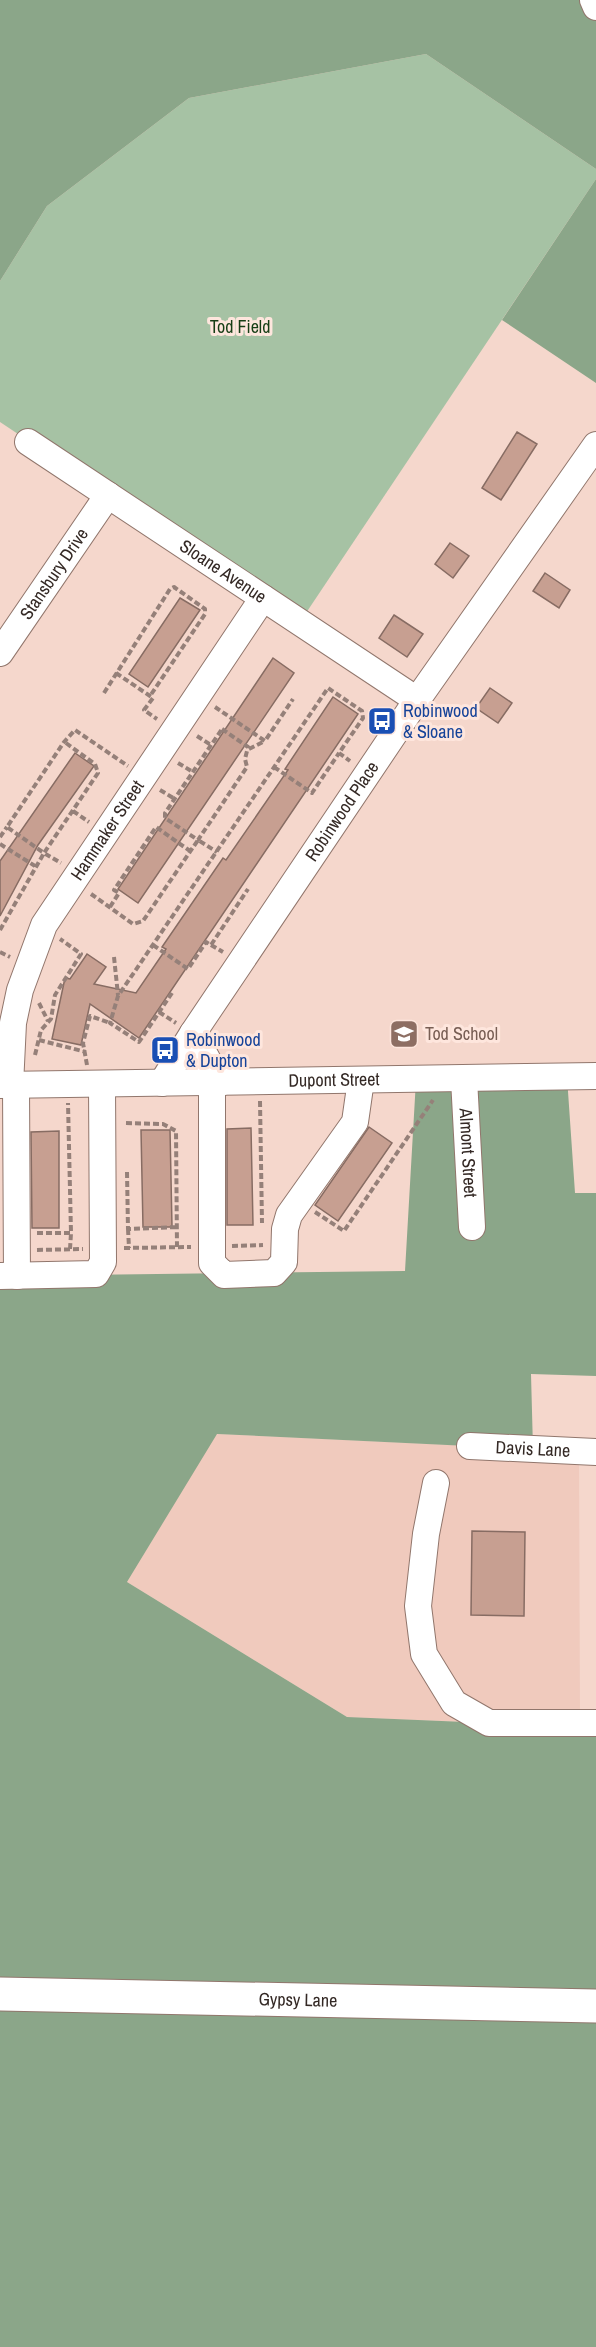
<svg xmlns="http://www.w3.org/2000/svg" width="596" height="2347" font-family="'Archivo Narrow',sans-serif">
<rect width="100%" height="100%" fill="#f5d7cc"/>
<path fill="#f0cabd" d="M216,1434L579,1451L580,1723H489L347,1717L127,1582Z"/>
<path fill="#a6c2a4" d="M426,54L596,169V179L300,622L0,422V281L47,206L189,98Z"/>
<path fill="#8ba689" d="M0,0H593L596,7V169L426,54L189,98L47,206L0,281Z
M596,179V383L502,320Z
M567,1077L575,1193H596V1376L531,1374L533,1449L217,1434L127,1582L347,1717L489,1723H596V2347H0V1276L405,1271L416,1080Z"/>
<path fill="#c79f91" stroke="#876c63" stroke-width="1.5" d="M517,432L537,444L501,500L482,488Z
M450,543L469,556L453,578L435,564Z
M545,573L570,590L559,608L533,591Z
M180,598L200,610L148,687L129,674Z
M394,615L423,634L407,657L379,638Z
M273,658L294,673L138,903L118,889Z
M490,688L512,703L498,723L476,708Z
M333,697L358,714L139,1038L90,1004L81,1045L52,1039L65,978L70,979L87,954L106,967L94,984L136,993L166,949L162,947L223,858L226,860L288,770L285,769Z
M75,753L94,766L38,845L0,916V861Z
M369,1127L392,1143L338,1221L315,1205Z
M251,1128L253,1225H227V1129Z
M141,1130H170L172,1227H143Z
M59,1131V1228H32L31,1132Z
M472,1531L525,1532L524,1616L471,1615Z"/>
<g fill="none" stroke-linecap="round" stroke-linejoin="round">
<g stroke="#91766c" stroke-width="28">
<g id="minor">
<path d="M593,0L596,7"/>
<path id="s1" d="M28,442L417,700"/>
<path id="s2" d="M0,653L108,495"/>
<path d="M193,1033L220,1083"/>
<path id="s3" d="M464,1079L472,1227"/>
<path id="s4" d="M162,1083L193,1033L417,700L596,445"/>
<path d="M212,1083V1263L224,1275L274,1273L284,1262L285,1229L289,1215L355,1122L361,1080"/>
<path id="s5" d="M0,1085L596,1076"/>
<path id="s6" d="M10,1085L13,1023L20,990L44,925L263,598"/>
<path d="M16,1085L17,1276"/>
<path d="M0,1276L96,1274L103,1262L102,1084"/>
<path id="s7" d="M470,1446L596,1452"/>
<path d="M436,1483L426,1534L418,1606L424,1654L454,1703L489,1723H596"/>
</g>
</g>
<g stroke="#91766c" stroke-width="35">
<g id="major">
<path id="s8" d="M0,1994L596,2006"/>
</g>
</g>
<path stroke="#958079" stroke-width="4" stroke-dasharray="6 3" stroke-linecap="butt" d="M116,673L153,698L144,710L157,719
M104,693L170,589L174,587L205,609V614L150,696
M215,707L265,741L293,699
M222,729L248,747L245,759L247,767L198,840L165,818V813Z
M197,736L211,745
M66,743L95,764L98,773L44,853L7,827L64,742L75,730L128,766
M249,749L265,741
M178,763L193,772
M274,767L312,793L339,753
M160,790L175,799
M73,811L89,822
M0,837L7,827
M0,844L35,866
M91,894L133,924L143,921L198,840L217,852
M110,907L119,893L114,890L156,827L190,851
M0,930L44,853L61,863
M153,945L188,969L206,942L211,945L248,889
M211,945L223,952
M0,952L10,957
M114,957L118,995
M172,993L139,1042L110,1023L118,996L328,688L362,711L363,718L339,753L350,761
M39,1003L48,1021
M159,1012L176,1023
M39,1040L86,1052
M35,1055L41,1030L51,1019L55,995L81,954L60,939
M87,1065L83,1043L90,1016L110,1023
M260,1101L262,1223
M126,1123L163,1124L176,1131L177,1247
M127,1172L128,1229L177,1227
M315,1212L344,1231L433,1100
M128,1229L129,1248
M37,1233H71L68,1103
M232,1246L263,1245
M124,1248L191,1247
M70,1249L71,1233
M37,1250L83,1249"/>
<use href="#minor" stroke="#fff" stroke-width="26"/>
<use href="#major" stroke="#fff" stroke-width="33"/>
</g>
<defs>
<g id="bus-square" transform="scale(1.5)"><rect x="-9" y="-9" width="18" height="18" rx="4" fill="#1a4fb4" stroke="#fee6dd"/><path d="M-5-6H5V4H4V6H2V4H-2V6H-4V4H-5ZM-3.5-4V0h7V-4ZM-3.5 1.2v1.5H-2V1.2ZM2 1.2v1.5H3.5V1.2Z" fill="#fff"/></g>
<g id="school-square" transform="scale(1.5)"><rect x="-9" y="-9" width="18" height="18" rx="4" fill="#8d6e63" stroke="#fee6dd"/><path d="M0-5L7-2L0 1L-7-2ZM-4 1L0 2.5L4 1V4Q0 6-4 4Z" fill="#fff"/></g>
</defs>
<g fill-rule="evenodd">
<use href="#bus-square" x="382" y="721"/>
<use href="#school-square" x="404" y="1034"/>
<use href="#bus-square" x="165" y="1050"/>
</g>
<g text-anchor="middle" stroke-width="6" stroke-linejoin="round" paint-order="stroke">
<g font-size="18" fill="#163e15" stroke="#fee6dd">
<text x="240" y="333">Tod Field</text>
</g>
<g font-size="18" fill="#342925" stroke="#fee6dd">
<text dy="6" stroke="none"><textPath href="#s1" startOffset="234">Sloane Avenue</textPath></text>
<text dy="6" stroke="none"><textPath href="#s2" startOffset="96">Stansbury Drive</textPath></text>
<text dy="6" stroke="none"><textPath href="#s4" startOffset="326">Robinwood Place</textPath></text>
<text dy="6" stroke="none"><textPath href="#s6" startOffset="279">Hammaker Street</textPath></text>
<text dy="6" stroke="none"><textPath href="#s5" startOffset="334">Dupont Street</textPath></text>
<text dy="6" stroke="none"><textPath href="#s3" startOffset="74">Almont Street</textPath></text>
<text dy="6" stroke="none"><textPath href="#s7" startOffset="63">Davis Lane</textPath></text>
<text dy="6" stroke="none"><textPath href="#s8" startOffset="298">Gypsy Lane</textPath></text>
</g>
<g font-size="18" fill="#164399" stroke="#fee6dd" text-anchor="start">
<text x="403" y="717">Robinwood<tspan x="403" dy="21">&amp; Sloane</tspan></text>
<text x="186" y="1046">Robinwood<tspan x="186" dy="21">&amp; Dupton</tspan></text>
</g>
<g font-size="18" fill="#785e54" stroke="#fee6dd" text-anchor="start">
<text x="425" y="1040">Tod School</text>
</g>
</g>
</svg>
